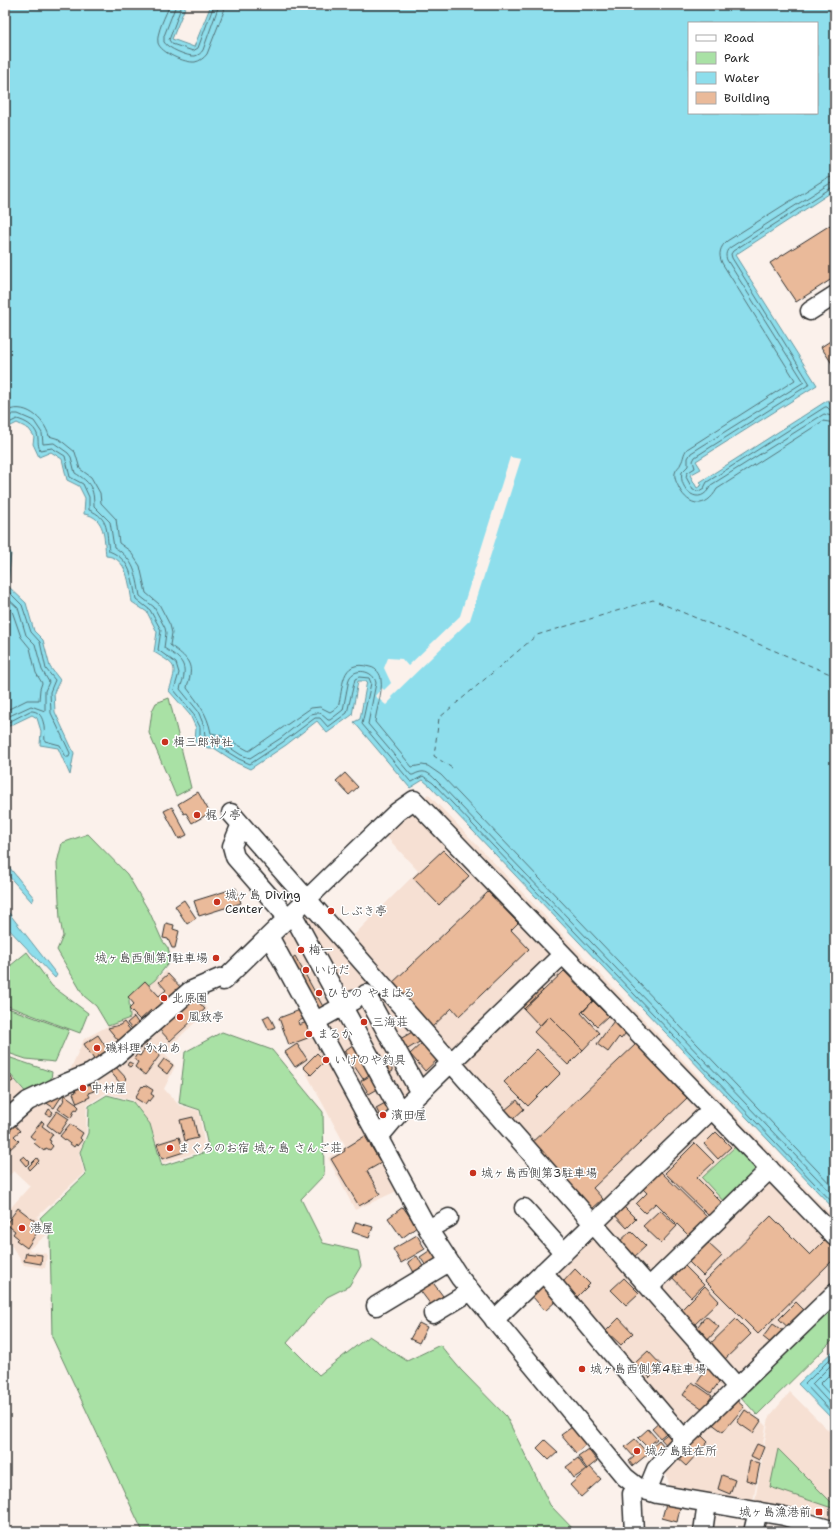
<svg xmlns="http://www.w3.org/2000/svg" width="840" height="1537" font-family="'Shantell Sans','Klee One',sans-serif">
<rect width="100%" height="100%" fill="#fbf1eb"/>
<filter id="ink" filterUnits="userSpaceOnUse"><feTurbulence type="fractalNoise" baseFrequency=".025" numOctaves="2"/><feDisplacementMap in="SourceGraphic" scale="8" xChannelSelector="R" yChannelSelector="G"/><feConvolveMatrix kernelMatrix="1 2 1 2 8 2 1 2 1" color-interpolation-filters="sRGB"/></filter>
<g filter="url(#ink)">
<path fill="#f6e0d3" d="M428,794L835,1219V1281L735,1381L347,942L418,871L384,834Z
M306,911L441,1061L381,1122L279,937Z
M166,971L186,993L189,990L208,1010L164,1052L175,1066L164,1089L179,1105L199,1111L205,1150L163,1163L150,1124L133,1100L106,1093L87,1105L86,1132L79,1153L84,1173L37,1217L49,1233L28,1250L47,1254L45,1268L24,1265L5,1236V1214L30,1186L14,1171L5,1179V1073L10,1075L27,1095L67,1077L84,1039L106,1027L130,1018L131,1000Z
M301,1010L397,1191L355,1210L328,1158L346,1147L277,1019Z
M591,1236L725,1384L685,1424L552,1272Z
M790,1392L835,1437V1524L755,1501L769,1417Z
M737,1400L766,1426L753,1502L670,1487L665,1470Z"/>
<path fill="#a9e1a5" stroke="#6a8668" d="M169,698L191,788L176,796L149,733L152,711L156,703Z
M88,834L127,874L150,913L162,940L168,948L171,960L155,980L129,1000L130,1018L108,1026L96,1006L84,996L57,950L63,936L60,919L57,863L62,843Z
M27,952L52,986L88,1013L80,1033L5,1005V970Z
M5,1007L69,1030L55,1062L26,1059L5,1052Z
M222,1032L272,1050L323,1112L324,1175L301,1199L323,1243L358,1251L361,1266L349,1286L327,1297L287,1343L319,1375L369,1336L407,1361L440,1345L461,1370L506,1416L550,1505L576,1532H143L52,1337L50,1233L40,1218L86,1174L80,1152L88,1133L89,1106L107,1095L133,1102L150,1124L162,1166L209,1151L200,1110L179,1103L185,1052Z
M5,1057H8L52,1072L51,1079L35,1088L28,1095L10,1074L5,1073Z
M737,1145L761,1170L726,1204L702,1178Z
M835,1304V1338L757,1415L741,1397Z
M778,1449L835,1506V1509L770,1487Z"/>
<path fill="#8edeec" stroke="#66969f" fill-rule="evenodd" d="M5,5H186L172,39L194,47L211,5H835V190L735,255L817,385L696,461L701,469L690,475L697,488L702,485L700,482L828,400L833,408L835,407V1210L430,786L423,780L410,788L354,722L360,719L367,681H358L352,715L327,733L317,721L286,745L250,769L237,763L214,748H208L195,742L196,728L190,715L169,691C178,664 176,666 154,652L157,632L147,612L132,602C129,585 128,557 106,556C104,539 106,517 84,514L85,498L79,486L67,480L62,459L51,452L39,457L33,444L34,436L29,429L17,423L5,429V390L6,389L5,387ZM689,23H817V113H689Z
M5,546L11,553L8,586L26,603L34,631L43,640L50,667L60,680L54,692L55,712L74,753L70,775L58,748L40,745L41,731L37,718L32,715L5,728Z
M5,862L34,898L32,902L5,872Z
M5,908L57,975L55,978L5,925Z
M835,1349V1422L798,1384Z"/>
<path fill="#fbf1eb" d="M510,457L521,459L470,620L391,697L393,698L386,705L375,696L382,688L384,690L391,683L384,668L388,658L402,659L408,666L460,616Z"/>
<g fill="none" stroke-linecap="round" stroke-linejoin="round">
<path stroke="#537378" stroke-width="1" d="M170,5C166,14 156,33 158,43C161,53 185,63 195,62C200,61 204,58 207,54L224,11L225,5
M176,5L164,36V42C167,48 188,57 195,56C199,55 201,53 203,50L219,5
M182,5L169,40L172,44L193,51L198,48L214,5
M835,176L825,179L727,241C720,247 718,254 722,263L795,380L687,449C683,454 684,458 681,463C680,467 676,468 675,473C674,479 677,483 679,488C689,507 706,509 717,489L823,421L835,423
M835,182L829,184L731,247C726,250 725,255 727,260L804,382L691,453L688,458V466L682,472C678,489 700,509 711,485L824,414L835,417
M835,187L831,188L733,251L731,254L732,258L810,384L695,457L693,461L695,468L687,473L686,477L693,490L699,491L704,488L707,482L825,407H827L831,411H835
M5,412C24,401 44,418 49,436L59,439L75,452L80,469L91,477L100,493L101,503L116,519L119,543L130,551L140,566L146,593L159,604L170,625L172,633L170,645C180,653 193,660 190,675C190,680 187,684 187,688C199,704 207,713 211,733L220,735L249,751L311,708L320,707L330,712L338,707C344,688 339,658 370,667C376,668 381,674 381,680C383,692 376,710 375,722L412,767L422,765L428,766L441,775L835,1189
M5,419L13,414H18L34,421L42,433L43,444L54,443L68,453L71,457L75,473C90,482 94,488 94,506L110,522L114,547C135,560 136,574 140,596L154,607L165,628L166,633L164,648C173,654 186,660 184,674C184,679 181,684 180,689L198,711L204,726L205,737L218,740L241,755L250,758L281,738L311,714L316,713H320L328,720H330L343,710L349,679C354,667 374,670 376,683L368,724L411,775H413C424,769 428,772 436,780L835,1197
M5,425L17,419C25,421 34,426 37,434C39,439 37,444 40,450L52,448L65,456L70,477L83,484L89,497V510C110,518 106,532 109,551C132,560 132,579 136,599L150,610L161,630L158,650L176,663L179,673L174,690L193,713L200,727V740L209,744L216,745L239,759L250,764L283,742L315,718H320L328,727L347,713L355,679L359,677L369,678L371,683L362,724L410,781L412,782L423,776L433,783L835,1205
M5,588L22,605L31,632L40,642L46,669L55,680L50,692L51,713L70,753L69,757H66L60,745L45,741C44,731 46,710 30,711L5,724
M5,596L18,608L26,635L35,644L42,670L49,682L45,691V711L31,706L5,718
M5,604L12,611L21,637L30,648L36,673L42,683L40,689L39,700H27L5,711
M835,1354L805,1384L835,1416
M835,1361L812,1384L835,1409
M835,1369L820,1384L835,1400"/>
<path stroke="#496165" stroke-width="1" stroke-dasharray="5 4" stroke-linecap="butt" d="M452,768L434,756L439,718L537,635L653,600L835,676"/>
</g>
<path fill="#eaba9a" stroke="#2b2b2b" d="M835,222V277L796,302L770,263Z
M835,338V368L821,347Z
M345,773L358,787L349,795L336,781Z
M198,792L210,813L192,823L186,813L184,814L178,804Z
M172,807L187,835L179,839L164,811Z
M443,850L469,876L439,905L413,878Z
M236,888L241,903L199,916L194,901Z
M488,892L518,923L511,930L529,949L459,1016L452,1008L430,1029L389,986Z
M184,900L196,918L187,924L175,906Z
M166,923L174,925L173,929L179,931L175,948H172L168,939L163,938Z
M295,956L326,1012L322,1014L291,959Z
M564,971L593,1001L581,1013L599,1033L583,1050L549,1016L540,1026L524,1009Z
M168,974L184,991L157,1017L151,1010L140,1020L129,1009L134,1004L128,997L145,981L159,996L166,990L159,982Z
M538,986L543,991L524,1009L519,1003Z
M192,995L205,1009L170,1041L157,1027Z
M593,1001L608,1016L597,1026L583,1012Z
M300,1010L304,1019L298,1021L299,1025L307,1022L313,1036L289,1045L279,1018Z
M269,1015L275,1027L269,1030L263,1018Z
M549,1016L583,1050L568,1065L534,1032Z
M134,1017L138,1023L144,1018L148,1024L136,1034L127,1023Z
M616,1018L630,1028L621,1039L619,1037L608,1052L597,1044Z
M124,1022L135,1036L123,1046L108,1028L120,1025Z
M414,1031L421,1041L406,1050L400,1039Z
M98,1035L109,1052L95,1061L84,1044Z
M144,1040L147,1043L126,1060L123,1057Z
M357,1042L376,1070L363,1079L344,1051Z
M423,1042L438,1059L425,1071L410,1054Z
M297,1044L307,1059L295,1067L285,1052Z
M636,1044L687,1098L593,1188L603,1199L591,1210L529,1145Z
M147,1045L160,1055L145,1075L135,1067L138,1062L134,1059L137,1054L140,1056Z
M537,1049L561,1073L528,1106L504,1082Z
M317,1053L325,1061L311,1075L303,1067Z
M164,1059L173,1065L167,1074L158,1067Z
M386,1060L393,1071L386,1075L379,1065Z
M129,1062L133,1064L130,1067L127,1065Z
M113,1064L127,1079L121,1084L108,1069Z
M375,1073L383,1086L369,1094L361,1081Z
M10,1075L13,1081L6,1085L7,1087L5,1089V1078Z
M90,1077L92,1083L90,1084L94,1091L88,1093L90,1097L77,1103L73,1093L76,1092L73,1084Z
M145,1085L153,1090L151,1094L154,1096L150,1101L148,1100L145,1104L135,1098L142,1086L143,1087Z
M63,1094L54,1108L45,1102Z
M65,1095L76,1103V1104L79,1107L77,1110L75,1109L71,1118L58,1109L64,1100L63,1099Z
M517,1100L524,1109L513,1119L505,1110Z
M387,1102L393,1109L382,1120L376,1108Z
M49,1109L53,1112L50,1116L46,1114Z
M57,1111L69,1119L59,1134L47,1125Z
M193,1117L198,1138L185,1141L180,1120Z
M11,1121L20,1131L14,1136L19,1141L9,1150L5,1145V1127Z
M42,1121L44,1123L42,1126L53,1134L49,1140L51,1141L50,1143L53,1146L50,1150L46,1148L44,1151L34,1143L36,1141L30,1136Z
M70,1124L83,1133L80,1138L82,1140L77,1146L76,1144L74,1147L60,1136Z
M716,1132L731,1147L718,1159L704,1144Z
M365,1136L381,1163L367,1171L380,1194L359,1206L331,1159L345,1151L344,1149Z
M179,1137L184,1152L162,1159L157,1144Z
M695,1143L714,1162L697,1178L723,1204L710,1217L665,1173Z
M24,1156L30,1162L26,1166L20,1159Z
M37,1158L39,1161L30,1170L28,1167Z
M657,1168L709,1219L691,1238L656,1203L645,1213L636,1204L647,1193L639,1185Z
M619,1202L636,1219L627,1228L610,1210Z
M403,1207L417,1227L402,1238L388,1218Z
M18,1208L35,1221L31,1226L38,1231L27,1248L16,1240L18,1238L13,1234L15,1231L6,1224Z
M660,1210L677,1226L661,1243L643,1226Z
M771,1216L810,1255L825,1240L835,1251V1258L758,1334L705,1281Z
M356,1222L373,1227L369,1238L352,1232Z
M631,1231L646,1246L633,1258L618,1243Z
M417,1235L425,1249L401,1263L393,1249Z
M708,1243L722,1256L703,1276L689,1262Z
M432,1249L440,1261L428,1269L420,1257Z
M26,1253L42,1255L41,1264L24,1261Z
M417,1256L425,1270L416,1276L408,1262Z
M681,1262L704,1285L691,1297L669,1274Z
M575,1269L590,1284L577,1297L563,1282Z
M428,1276L443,1296L431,1305L416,1285Z
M624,1278L639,1293L626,1305L611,1290Z
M543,1286L556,1301L545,1311L532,1296Z
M705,1286L719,1301L692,1327L678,1313Z
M796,1302L809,1315L792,1331L779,1319Z
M706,1316L719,1327L707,1341L694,1331Z
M619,1318L633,1333L621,1345L606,1331Z
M736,1319L751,1334L723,1361L708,1346Z
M419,1323L427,1327L419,1343L410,1339Z
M773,1324L783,1331L773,1345L763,1337Z
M648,1351L662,1366L650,1378L635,1363Z
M707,1368L722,1378L711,1393L697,1383Z
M692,1382L712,1396L703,1409L683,1395Z
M733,1397L744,1407L723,1432L711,1423Z
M745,1410L761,1421L753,1433L737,1422Z
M662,1420L670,1430L660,1438L652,1429Z
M572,1427L586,1444L576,1453L561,1435Z
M648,1429L657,1439L647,1447L638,1438Z
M671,1431L680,1440L670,1449L661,1439Z
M698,1432L708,1442L686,1466L675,1456Z
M635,1439L648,1454L633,1466L629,1461L634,1457L625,1447Z
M545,1440L558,1452L549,1460L537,1448Z
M659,1440L667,1450L657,1459L649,1449Z
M757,1444L764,1447L759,1460L751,1456Z
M588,1449L597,1461L587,1469L578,1456Z
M578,1458L586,1470L574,1478L566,1467Z
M750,1461L760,1463L756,1483L746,1480Z
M590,1467L601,1479L581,1497L570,1485Z
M722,1475L735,1480L730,1494L718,1489Z
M667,1500L681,1504L677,1522L662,1518Z
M705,1528L726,1532H704Z"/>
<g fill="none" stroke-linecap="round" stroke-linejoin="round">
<g stroke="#2b2b2b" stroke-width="21">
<path id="minor" d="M810,311L835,295
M231,813L738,1388
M241,824L232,846L235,857L288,918
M292,913L400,1112
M269,936L428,1229L460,1278L625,1477L639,1488L657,1494L784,1516L835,1531
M366,994L420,1093
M316,1021L354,1000
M5,1121L28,1101L66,1083L91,1073L112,1059L190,991L220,978L223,981L342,865L397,812L414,800L835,1237
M379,1137L400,1112L562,955
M524,1208L564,1253
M428,1229L449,1218
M543,1272L684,1439
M649,1287L770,1169
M376,1306L449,1262
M433,1314L471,1291
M494,1320L712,1109
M647,1491L656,1469L684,1439L835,1293
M634,1532L632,1494L639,1488
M703,1532L707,1503
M753,1532L758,1511"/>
</g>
<use href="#minor" stroke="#fff" stroke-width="18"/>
</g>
</g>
<g fill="#c8321e" stroke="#fff" stroke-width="1.5">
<circle cx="165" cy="742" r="4"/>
<circle cx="197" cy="815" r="4"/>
<circle cx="217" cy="902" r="4"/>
<circle cx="331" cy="911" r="4"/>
<circle cx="301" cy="950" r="4"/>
<circle cx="216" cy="958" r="4"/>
<circle cx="306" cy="970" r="4"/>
<circle cx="319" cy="993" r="4"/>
<circle cx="164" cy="998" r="4"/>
<circle cx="180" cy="1017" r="4"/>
<circle cx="364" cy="1022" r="4"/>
<circle cx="309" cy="1034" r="4"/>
<circle cx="97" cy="1048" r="4"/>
<circle cx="326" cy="1060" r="4"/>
<circle cx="83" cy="1088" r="4"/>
<circle cx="383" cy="1115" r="4"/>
<circle cx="170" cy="1148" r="4"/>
<circle cx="473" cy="1173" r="4"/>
<circle cx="22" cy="1228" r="4"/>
<circle cx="582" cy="1369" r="4"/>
<circle cx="637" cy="1451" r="4"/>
<rect x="815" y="1508" width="8" height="8" rx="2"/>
</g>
<g text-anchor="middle" stroke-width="3" stroke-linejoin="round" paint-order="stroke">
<g font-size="12" fill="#2b2b2b" stroke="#fff" text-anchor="start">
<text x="173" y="746">楫三郎神社</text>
<text x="205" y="819">梶ノ亭</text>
<text x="225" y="899">城ヶ島 Diving<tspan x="225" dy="14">Center</tspan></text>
<text x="339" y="915">しぶき亭</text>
<text x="309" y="954">梅一</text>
<text x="208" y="962" text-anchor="end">城ヶ島西側第1駐車場</text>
<text x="314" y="974">いけだ</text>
<text x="327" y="997">ひもの やまはる</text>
<text x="172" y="1002">北原園</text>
<text x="188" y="1021">風致亭</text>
<text x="372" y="1026">三海荘</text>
<text x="317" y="1038">まるか</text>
<text x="105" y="1052">磯料理 かねあ</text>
<text x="334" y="1064">いけのや釣具</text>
<text x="91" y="1092">中村屋</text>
<text x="391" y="1119">濱田屋</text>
<text x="178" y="1152">まぐろのお宿 城ヶ島 さんご荘</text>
<text x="481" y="1177">城ヶ島西側第3駐車場</text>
<text x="30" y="1232">港屋</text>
<text x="590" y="1373">城ヶ島西側第4駐車場</text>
<text x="645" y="1455">城ケ島駐在所</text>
<text x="811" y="1516" text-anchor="end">城ヶ島漁港前</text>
</g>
</g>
<rect width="840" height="1537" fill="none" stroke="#fff" stroke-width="20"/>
<rect x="10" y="10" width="820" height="1517" fill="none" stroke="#2b2b2b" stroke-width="1.5" filter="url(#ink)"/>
<rect x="688" y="22" width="130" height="92" fill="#ffffff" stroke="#aaaaaa"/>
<rect x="696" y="35" width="20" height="6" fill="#ffffff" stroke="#aaaaaa"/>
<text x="724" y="42" font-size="12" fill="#2b2b2b">Road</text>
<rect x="696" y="52" width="20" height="12" fill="#a9e1a5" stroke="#aaaaaa"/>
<text x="724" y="62" font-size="12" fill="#2b2b2b">Park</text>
<rect x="696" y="72" width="20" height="12" fill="#8edeec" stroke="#aaaaaa"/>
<text x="724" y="82" font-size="12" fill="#2b2b2b">Water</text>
<rect x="696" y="92" width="20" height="12" fill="#eaba9a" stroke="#aaaaaa"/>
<text x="724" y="102" font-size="12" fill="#2b2b2b">Building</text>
</svg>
